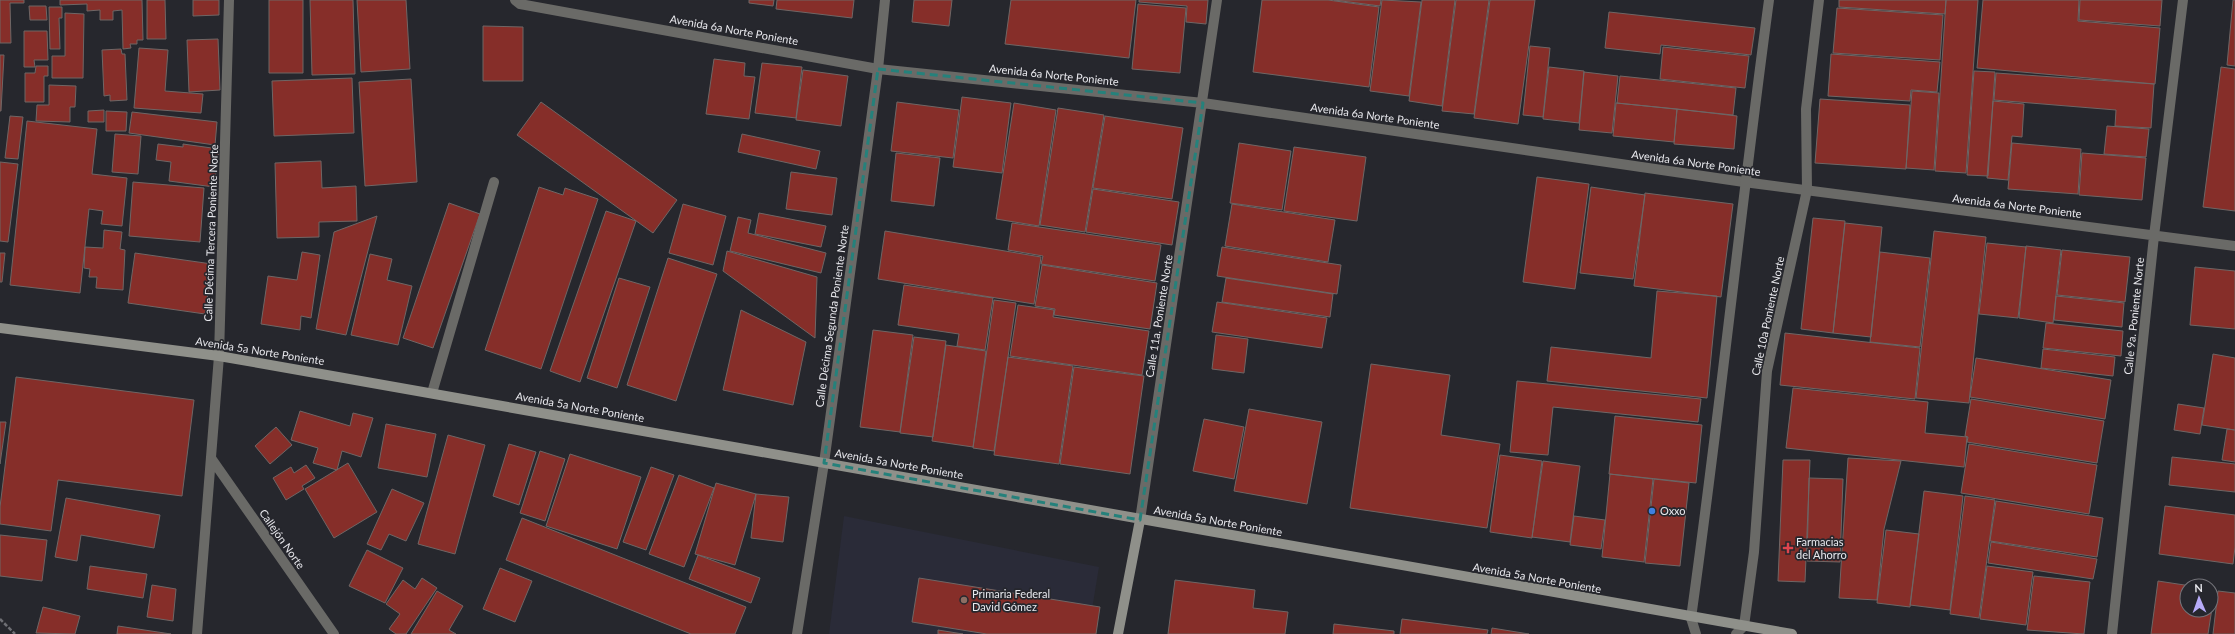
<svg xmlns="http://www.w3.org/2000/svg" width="2235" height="634" font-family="Lato,sans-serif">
<rect width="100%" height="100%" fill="#26272d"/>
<path fill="#2a2b38" d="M844,516L1099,567L1088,634H829Z"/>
<path fill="#862e29" stroke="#6f6665" d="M0,0H24V3H10L11,43H0Z
M60,0H142L143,40H137V44H130L131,48L123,49L122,10L113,11V20H100V10L87,11V4L60,5Z
M147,0H165L166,39H147Z
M193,0H219V15L193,16Z
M269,0H303V73H269Z
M310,0H353L355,74L312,75Z
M357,0H406L410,69L361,72Z
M749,0H774L773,6L749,3Z
M777,0H854L852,18L776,9Z
M914,0H952L949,26L912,22Z
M1011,0H1136L1129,58L1005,44Z
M1139,0H1208L1206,24L1186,22L1187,6L1139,2Z
M1262,0H1328L1379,7L1369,87L1253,72Z
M1334,0H1381L1380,6Z
M1382,0L1421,2L1409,96L1370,91Z
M1422,0H1455L1442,106L1409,101Z
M1456,0H1489L1474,114L1442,111Z
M1490,0H1535L1518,124L1474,118Z
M1839,0H1946L1945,14L1839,7Z
M1946,0H1978L1966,173L1935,171Z
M1983,0H2079L2078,21L2160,28L2155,84L1977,68Z
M2080,0H2162L2160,26L2079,20Z
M2233,0H2235V66L2227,65Z
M1138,4L1186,8L1180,73L1132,69Z
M29,6H46L47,20H30Z
M49,7H62V18H59L60,49H50Z
M1837,8L1943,15L1940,60L1833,53Z
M1609,12L1755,28L1751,55L1661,45L1660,54L1605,48Z
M65,13L84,14L83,78H52V56H65Z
M483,26L523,27V81H483Z
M24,31H47L48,60H34L35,67H24Z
M218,39L220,90L189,92L187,40Z
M1530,46L1550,48L1543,117L1523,115Z
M1663,47L1749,56L1745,88L1660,79Z
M139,48L168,50L165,91L203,94L201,113L134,108Z
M121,49L122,54H125L127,100L110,101V95L104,96L102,50Z
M1831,54L1940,62L1937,92L1911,90L1910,101L1828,96Z
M0,55H4L1,111H0Z
M714,59L745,63L744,76L755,77L749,119L706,114Z
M762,63L802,67L796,118L755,113Z
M36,66H48V76H44V102H25V73H35Z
M1549,67L1584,71L1579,123L1543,119Z
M2221,67L2235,69V211L2203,207Z
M803,70L848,76L841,126L796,120Z
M1974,71L1995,72L1988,176L1967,175Z
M1584,72L1618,76L1612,133L1579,130Z
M1996,73L2154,84L2151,128L2115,126L2116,110L1994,100Z
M1620,76L1736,88L1733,115L1617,103Z
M352,78L354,133L274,136L272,81Z
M411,79L417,182L365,186L359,82Z
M49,85L76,86L75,107H70V122L36,121L37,105H49Z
M1912,91L1939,93L1934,170L1906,168Z
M962,97L1011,103L1002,173L953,167Z
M1820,99L1910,105L1906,169L1815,163Z
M1993,101L2024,104L2022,137L2012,136L2008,180L1987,178Z
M541,102L677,200L653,233L517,135Z
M897,102L959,110L953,158L891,151Z
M1014,103L1056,110L1039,226L996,219Z
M1616,103L1677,109L1674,142L1613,136Z
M1058,108L1104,115L1085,232L1040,225Z
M1677,109L1737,116L1734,149L1674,144Z
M104,110V122H88V111Z
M106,111L127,112L126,131H106Z
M132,112L217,122L215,145L129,133Z
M10,116L23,117L18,159L5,158Z
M1105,116L1183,128L1172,199L1093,188Z
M27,121L97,129L92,174L127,178L122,226L101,224L103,211L89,209L80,293L10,285Z
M2107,126L2149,129L2146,157L2104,154Z
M115,134L141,136L138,174L112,172Z
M742,134L820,151L816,169L738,152Z
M1239,143L1291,151L1282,210L1230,203Z
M2012,143L2081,149L2078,194L2008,189Z
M158,144L183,147V144L219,149L214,187L169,181L171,162L156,160Z
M1294,147L1366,157L1357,221L1284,211Z
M896,153L940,158L934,206L891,201Z
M2082,153L2146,158L2142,200L2079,195Z
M321,161L322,188L356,186L357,221L319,222V237L277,238L275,163Z
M0,162L18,164L8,242L0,241Z
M791,172L837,178L832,215L786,209Z
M1537,177L1589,184L1575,289L1523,282Z
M133,182L204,188L200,242L129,236Z
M539,187L563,195L565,188L598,199L541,369L485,350Z
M1591,187L1645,195L1633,279L1580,273Z
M1093,189L1179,202L1172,245L1086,232Z
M1645,193L1733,204L1721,297L1634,286Z
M449,203L480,214L433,348L403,338Z
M683,204L726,216L713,265L669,253Z
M1232,204L1335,220L1328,262L1225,246Z
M606,211L636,221L580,382L550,371Z
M759,213L826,226L821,247L755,234Z
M377,216L346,335L316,329L334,232Z
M738,217L751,220L748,233L826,253L821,273L730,251Z
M1813,218L1845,221L1833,333L1801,329Z
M1012,223L1161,245L1155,281L1041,264L1043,256L1008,250Z
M1845,223L1882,227L1871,337L1833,333Z
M104,230L122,232L120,249L125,250L123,290L96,288L97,277H89L90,269L84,268L85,247L103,248Z
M885,231L1041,257L1034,304L878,279Z
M1934,231L1986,237L1969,403L1916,398Z
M1987,243L2026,247L2018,318L1979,314Z
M2026,246L2061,250L2053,323L2019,318Z
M1222,247L1341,265L1337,294L1217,276Z
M2062,250L2130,257L2125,302L2057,295Z
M727,251L817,277L815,338L723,271Z
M302,252L320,255L311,318L301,316L300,330L261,324L268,276L297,280Z
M1880,252L1930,258L1920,347L1870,342Z
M0,253H5L2,282H0Z
M135,253L212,264L205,314L128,303Z
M370,254L392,259L387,280L412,286L398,345L351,335Z
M668,258L717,274L676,401L627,385Z
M1042,265L1157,283L1150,329L1054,315L1055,309L1035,306Z
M2195,267L2235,271V329L2190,325Z
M619,278L650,287L617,388L587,378Z
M1226,278L1333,294L1330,317L1222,302Z
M904,285L993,298L985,350L957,346L959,334L898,325Z
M1657,291L1717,296L1707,398L1547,381L1551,347L1651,358Z
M2056,296L2124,303L2122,327L2054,320Z
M994,300L1016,303L994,451L973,448Z
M1217,302L1327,318L1322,348L1212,332Z
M1018,305L1054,310L1053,317L1149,331L1142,375L1010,356Z
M741,310L806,342L793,405L723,390Z
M2046,323L2123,331L2121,356L2043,348Z
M873,330L913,335L900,432L860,427Z
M1785,333L1920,348L1915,399L1780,385Z
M1216,335L1248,339L1244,373L1212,369Z
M914,337L946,341L933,437L900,433Z
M946,345L986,351L973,447L932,441Z
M2043,349L2115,357L2113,376L2041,368Z
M2213,354L2235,358V430L2202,425Z
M1008,357L1073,366L1059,464L994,455Z
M1976,358L2111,380L2105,419L1970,397Z
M1371,364L1450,375L1441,435L1500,444L1487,528L1350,508Z
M1074,367L1144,376L1130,474L1060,464Z
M16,377L194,400L182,496L58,480L51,531L0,524V507Z
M1517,381L1701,399L1698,422L1553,407L1548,455L1510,452Z
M1793,388L1928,402L1925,433L1967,437L1964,467L1786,448Z
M1971,399L2104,421L2097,463L1967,442L1968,437L1965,436Z
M2178,404L2204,408L2200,434L2174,430Z
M1249,409L1322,422L1307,504L1234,491Z
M300,411L350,426L353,413L373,418L361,457L342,451L337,470L313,463L318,448L291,440Z
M1615,416L1702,425L1696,483L1609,474Z
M1204,419L1244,427L1234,479L1193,471Z
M0,422H6L0,464Z
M386,424L436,434L427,477L378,468Z
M276,427L292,445L270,464L255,446Z
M2227,429L2235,430V462L2222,460Z
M448,435L485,445L455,554L418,544Z
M509,444L536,452L519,505L493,496Z
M1969,444L2097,465L2089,514L1961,493Z
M540,451L565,459L545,521L520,513Z
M570,454L641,477L617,549L546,526Z
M1500,455L1542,461L1532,538L1490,532Z
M2172,457L2235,464V492L2169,485Z
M1848,458L1901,461L1884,529L1877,600L1839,598Z
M1783,460H1810L1805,582L1778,581Z
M1543,461L1580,466L1570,542L1532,537Z
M348,463L377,512L334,538L305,489Z
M306,465L315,478L302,486L304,489L286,500L273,478L291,467L294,473Z
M651,467L674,475L646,550L623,542Z
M1610,474L1653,479L1644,562L1602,557Z
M679,475L714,488L684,567L649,554Z
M1809,478L1843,479L1840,562L1807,561Z
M1654,479L1689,483L1680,566L1645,563Z
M716,483L756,494L735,565L695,554Z
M392,489L424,503L406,541L389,534L381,550L367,544Z
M1924,491L1963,496L1950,610L1910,605Z
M756,494L789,497L783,542L751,538Z
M1965,496L1995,500L1979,618L1950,614Z
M66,498L160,515L154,548L81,535L77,561L55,557Z
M1996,501L2103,518L2097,557L1990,541Z
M2165,506L2235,515V547L2233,564L2159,554Z
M1574,516L1605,520L1601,549L1570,545Z
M522,518L746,607L735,634H691L506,560Z
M1886,530L1919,534L1910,607L1877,603Z
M0,535L47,540L42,581L0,576Z
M1991,542L2097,559L2093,579L1988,563Z
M367,550L403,568L385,603L349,586Z
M698,555L760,578L751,603L689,579Z
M90,566L147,574L143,598L87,589Z
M1987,566L2033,572L2026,625L1980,619Z
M500,568L532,581L515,622L483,609Z
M2034,576L2090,582L2084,634L2027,630Z
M422,578L437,588L406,634H396L389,629L400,614L386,604L403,580L415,589Z
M919,578L1100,607L1096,634H987L912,622Z
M1175,580L1255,590L1253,608L1288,612L1285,634H1168Z
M2158,581L2191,586H2187V610H2211V589H2215L2208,634H2151Z
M152,585L176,589L173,621L147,617Z
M437,591L463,606L449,630L456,634H411Z
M2218,591L2235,593V634H2213Z
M43,607L80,616L75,634L36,633Z
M1402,619L1488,630L1487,634H1400Z
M1334,624L1394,631V634H1333Z
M118,626L171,634H117Z
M1492,628L1529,634H1491Z
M938,630L963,634H938Z"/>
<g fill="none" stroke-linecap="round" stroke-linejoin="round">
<path stroke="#6e6f74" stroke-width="2.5" stroke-dasharray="4 2" stroke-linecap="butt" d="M0,619L15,634"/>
<path stroke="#6a6a67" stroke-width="10" d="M432,393L494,182"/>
<path stroke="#6a6a67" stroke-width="10" d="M515,0L520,4L878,69L1203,103L1744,182L2235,246
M211,458L334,634
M1140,520L1217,0
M1691,618L1696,634
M197,634L219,356L229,0
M1736,634L1744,626
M2112,634L2154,236L2183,0"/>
<path stroke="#6a6a67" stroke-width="10" d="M1691,618C1720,412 1741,206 1769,0
M1744,626L1754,552L1767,371L1807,190L1806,109L1819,0
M797,634L824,463L878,69L885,0"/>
<path stroke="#8f908a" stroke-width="10" d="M0,328L219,356L1792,634
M1118,634L1140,520"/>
</g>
<path fill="none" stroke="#25817b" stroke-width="3" stroke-dasharray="8 5" stroke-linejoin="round" d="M878,69L1203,103L1140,520L824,463Z"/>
<circle fill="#3f7fe0" stroke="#26272d" stroke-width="1.5" cx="1652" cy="511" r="4"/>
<path fill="#e0444e" stroke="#26272d" stroke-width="1.5" d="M1786 542h4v4h4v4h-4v4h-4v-4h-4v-4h4z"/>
<circle fill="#8d6e63" stroke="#26272d" stroke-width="1.5" cx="964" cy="600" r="4"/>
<g text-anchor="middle" stroke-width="3.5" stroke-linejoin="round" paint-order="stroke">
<g font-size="11" fill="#e8e8ed" stroke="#26272d">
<text transform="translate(734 30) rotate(10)" y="4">Avenida 6a Norte Poniente</text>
<text transform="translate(1054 75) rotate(6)" y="4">Avenida 6a Norte Poniente</text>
<text transform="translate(1375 116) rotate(8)" y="4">Avenida 6a Norte Poniente</text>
<text transform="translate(1696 163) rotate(8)" y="4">Avenida 6a Norte Poniente</text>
<text transform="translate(2017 206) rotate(7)" y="4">Avenida 6a Norte Poniente</text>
<text transform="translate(211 233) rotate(-88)" y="4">Calle Décima Tercera Poniente Norte</text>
<text transform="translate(832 316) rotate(-82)" y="4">Calle Décima Segunda Poniente Norte</text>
<text transform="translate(1159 316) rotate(-81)" y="4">Calle 11a. Poniente Norte</text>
<text transform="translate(1768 316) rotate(-78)" y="4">Calle 10a Poniente Norte</text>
<text transform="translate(2134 316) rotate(-84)" y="4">Calle 9a. Poniente Norte</text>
<text transform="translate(260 351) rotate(9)" y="4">Avenida 5a Norte Poniente</text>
<text transform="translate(580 407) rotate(10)" y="4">Avenida 5a Norte Poniente</text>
<text transform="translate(899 464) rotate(10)" y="4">Avenida 5a Norte Poniente</text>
<text transform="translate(1218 521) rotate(10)" y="4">Avenida 5a Norte Poniente</text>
<text transform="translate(282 539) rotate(55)" y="4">Callejón Norte</text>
<text transform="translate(1537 578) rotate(10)" y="4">Avenida 5a Norte Poniente</text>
</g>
<g font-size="11" fill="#e8e8ed" stroke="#26272d" text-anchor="start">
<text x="1660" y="515">Oxxo</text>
<text x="1796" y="546">Farmacias<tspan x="1796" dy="13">del Ahorro</tspan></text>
<text x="972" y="598">Primaria Federal<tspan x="972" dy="13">David Gómez</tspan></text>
</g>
</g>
<g transform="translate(2199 598) rotate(358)"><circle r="19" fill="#26272d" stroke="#74747a"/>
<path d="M0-3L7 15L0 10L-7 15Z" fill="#b7abf8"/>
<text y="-6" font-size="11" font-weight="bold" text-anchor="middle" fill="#e8e8ed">N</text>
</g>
</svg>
